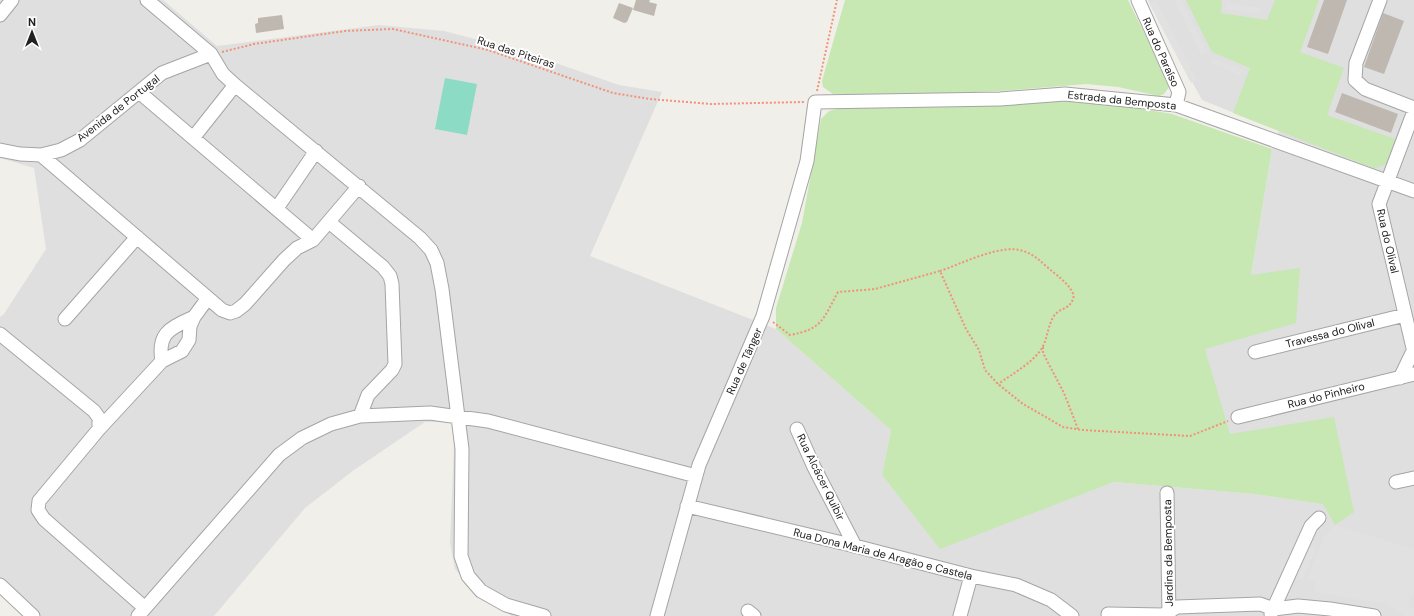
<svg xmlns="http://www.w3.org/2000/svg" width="1414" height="616" font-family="'DM Sans',sans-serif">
<rect width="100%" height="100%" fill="#f1efe9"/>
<path fill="#dfdfdf" d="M0,0H163L217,46L379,25L444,31L518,50L619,85L662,92L590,256L776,329L891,430L882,475L940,548L1114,482L1254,494L1319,503L1229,435L1205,349L1251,275L1272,149L1279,131L1202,100L1148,0H1414V616H512L476,595L455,569L450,543L455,422H425L354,470L305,508L214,616H26L0,594V317L4,314L46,249L34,168L0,158Z"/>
<path fill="#c7e7b3" d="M845,0H1128L1168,81L1169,87L1164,94L1159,96L1118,87L1086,84L1000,91L868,96L833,94L823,87L822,81Z
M1186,0H1222L1221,13L1267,20L1275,0H1319L1300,52L1344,68L1327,115L1398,140C1391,156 1392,166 1373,168L1233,113L1250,68L1212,52Z
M1054,101L1102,102L1172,114L1272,149L1251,275L1300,268L1296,323L1205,349L1230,434L1334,417L1354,512L1335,525L1323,504L1254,494L1114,482L940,549L882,475L891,430L776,329V308L802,223L821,119L829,111L845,107Z"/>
<path fill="#8cdbc5" d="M445,78L477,84L467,135L435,129Z"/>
<path fill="#e1e1e1" d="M1156,0L1197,79L1191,83L1149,3Z
M1174,0H1182L1208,52L1201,55Z
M1227,3L1261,8L1260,14L1226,9Z
M1214,58L1242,69L1240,75L1211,63Z
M1335,525L1414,549V592L1407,604L1414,610V616H1407L1386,604L1314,592L1316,581L1307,580L1325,535Z
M1309,546L1316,549L1302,580L1295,577Z"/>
<path fill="#beb8b1" d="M636,0H650L649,2L657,4L654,16L633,10Z
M1324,0H1347L1328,54L1307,47Z
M619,3L633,8L627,22L624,23L613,18Z
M1383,13L1404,21L1384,74L1364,67Z
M282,15L284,29L256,33L255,24L258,23V18Z
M1342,93L1398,114L1391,133L1335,112Z"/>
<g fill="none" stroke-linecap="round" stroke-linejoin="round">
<g stroke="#a5a5a5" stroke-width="15">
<path id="minor" d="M147,0L211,54L223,74L235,85L420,238L431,250L437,263L442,289L462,449L461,556L468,576L481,591L506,605L544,616
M1138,0L1179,92L1176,105
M1380,0L1356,63L1355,80L1365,89L1414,108
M0,15L12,0
M139,92L313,240
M1414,111L1379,204L1414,352
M193,138L235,85
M0,150L20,154L41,155L61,150L80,140L162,73L211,54
M41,155L222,310L230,313L236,311L245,304L284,260L297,248L313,240L359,186
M277,208L316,151
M329,222L383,267L390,276L392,284L395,364L392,370L368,395L360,416
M65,319L137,237
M0,334L94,411L99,418V429
M1255,352L1405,315
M162,361C157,332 171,328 194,317
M1400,378L1413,351
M1238,417L1414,374
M797,429L814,467L855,546
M1396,482L1414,478
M1167,493L1169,616
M687,506L855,546L971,576L1016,585L1051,600L1072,616
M0,585L33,616
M145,608L44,519L38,510L39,501L99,429L162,361L182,351L189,340L190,326L194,317L208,298
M748,611L754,616
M1108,614L1163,615L1177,607L1260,604L1274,609L1298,606L1330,609L1374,616
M1271,614L1311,526L1319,518
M138,616L279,455L302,438L331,424L360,416L430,413L488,421L696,476
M657,616L699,465L763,316L807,161L815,102L1000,99L1065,94L1176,105L1414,191
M960,616L971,576"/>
</g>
<path stroke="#f29279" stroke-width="2" stroke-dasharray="2 2" stroke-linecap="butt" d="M222,52L254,44L345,31L393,29L488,50L613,93L650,99L711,104L804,102
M817,91L837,0
M940,271C961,264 1002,243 1023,251C1033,254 1039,260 1046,266C1057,276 1067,281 1074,295C1071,311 1061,306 1054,316C1048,325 1048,336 1043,346C1037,360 1011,375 998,384
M773,322L790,335C823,329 823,319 838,292L875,289L940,271L966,329L979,350L985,370L998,384L1023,404L1063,427L1082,430L1190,436L1228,421
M1043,347V353L1064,393L1078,429"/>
<use href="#minor" stroke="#fff" stroke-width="13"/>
</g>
<g text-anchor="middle" stroke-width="4" stroke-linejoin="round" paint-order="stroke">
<g font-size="11" fill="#212121" stroke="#fff">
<text transform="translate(516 52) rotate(18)" y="4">Rua das Piteiras</text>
<text transform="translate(1161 52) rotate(66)" y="4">Rua do Paraíso</text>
<text transform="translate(1122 100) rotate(6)" y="4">Estrada da Bemposta</text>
<text transform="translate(118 108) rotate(-38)" y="4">Avenida de Portugal</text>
<text transform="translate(1388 241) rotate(77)" y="4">Rua do Olival</text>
<text transform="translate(1330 333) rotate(-14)" y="4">Travessa do Olival</text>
<text transform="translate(744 361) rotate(-66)" y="4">Rua de Tânger</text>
<text transform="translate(1326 395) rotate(-14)" y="4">Rua do Pinheiro</text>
<text transform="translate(821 477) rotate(64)" y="4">Rua Alcácer Quibir</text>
<text transform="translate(1168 553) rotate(-91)" y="4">Jardins da Bemposta</text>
<text transform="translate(883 554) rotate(14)" y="4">Rua Dona Maria de Aragão e Castela</text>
</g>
</g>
<g transform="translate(32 32)" stroke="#ffffff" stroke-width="3" paint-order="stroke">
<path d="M0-3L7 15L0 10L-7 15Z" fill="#212121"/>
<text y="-6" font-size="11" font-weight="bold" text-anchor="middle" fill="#212121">N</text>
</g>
</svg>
